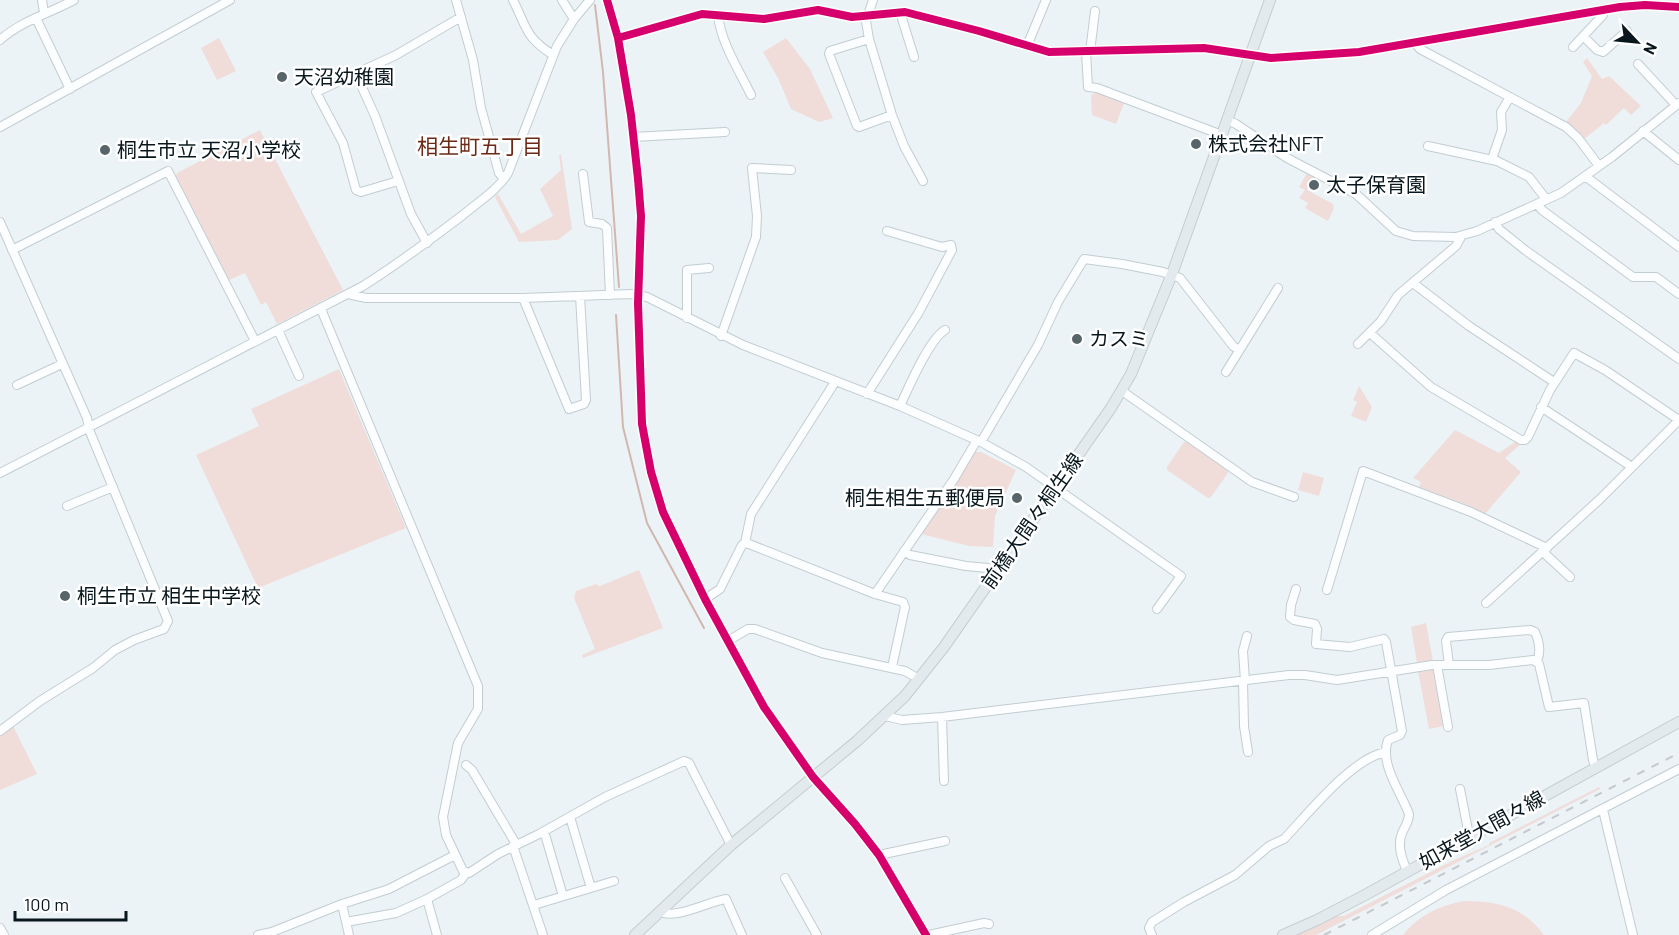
<svg xmlns="http://www.w3.org/2000/svg" width="1679" height="935" font-family="Barlow,'Noto Sans JP',sans-serif">
<rect width="100%" height="100%" fill="#ebf3f7"/>
<path fill="#f0ddd9" d="M219,38L236,71L217,80L201,48Z
M786,38L810,69L833,118L819,122L791,109L778,78L763,52Z
M1587,58L1602,79L1609,76L1641,106L1631,115L1624,108L1606,125L1604,123L1583,140L1565,123L1581,103L1592,76L1583,62Z
M1098,91L1125,101L1116,124L1092,115L1091,95Z
M260,130L343,290L277,324L266,302L261,305L245,273L229,280L176,176L177,173Z
M561,154L572,229L558,240L519,242L495,197L498,194L521,234L553,216L540,189L561,170L559,155Z
M1307,173L1314,177L1307,190L1333,204L1334,208L1328,221L1305,208L1308,203L1299,198L1305,190L1299,187Z
M339,369L406,528L258,588L196,455L259,426L251,409Z
M1359,386L1372,407L1366,422L1351,416L1357,402L1353,400Z
M1455,430L1499,453L1518,440L1523,442L1505,458L1521,472L1485,514L1465,504L1419,487L1421,482L1413,478Z
M1188,441L1228,469V473L1211,497L1208,498L1167,470V467L1184,442Z
M975,452H981L1016,470L995,516L993,547L969,546L921,534Z
M1303,472L1324,478L1319,496L1298,490Z
M639,570L663,628L583,658L582,655L595,649L574,598L576,591L596,584L600,586Z
M1426,623L1433,661L1417,663L1411,627Z
M1434,669L1444,726L1429,729L1418,671Z
M13,726L37,774L0,790V736Z
M1599,787L1600,789L1316,935H1293L1335,916H1344L1452,861L1489,845V843Z
M1465,901C1498,901 1523,907 1544,935H1403C1419,915 1440,905 1465,901Z"/>
<g fill="none" stroke-linecap="round" stroke-linejoin="round">
<path stroke="#d2b7af" stroke-width="2" d="M595,5L603,72L619,287
M616,315L623,427L647,523L704,628"/>
<g stroke="#c2cdd2" stroke-width="10">
<path id="minor" d="M42,0L44,13
M456,0L473,60L481,108L499,173L504,179
M513,0C527,28 525,37 553,55
M562,0L574,19
M607,0L618,38L631,115L638,179L641,216L638,303L642,424L651,472L663,512L705,599L764,707L813,777L855,824L879,855L926,935
M873,0L866,21L869,39L892,115L904,146L923,181
M900,12L914,57
M718,15C721,43 739,70 751,95
M36,18L70,89
M1583,36L1597,50L1603,52L1627,31
M618,38L702,14L764,19L818,10L852,17L905,12L979,31L1049,52L1204,48L1271,58L1359,52L1620,7L1645,5L1679,7
M869,39L830,51L829,54L857,126L859,127L892,115
M0,40C21,21 50,13 74,0
M1415,43L1420,49L1566,127L1578,138L1599,166
M1027,46L1046,0
M1573,47L1603,15L1604,9
M1086,52L1088,87L1097,88L1222,135
M1090,52L1095,11
M1638,64L1676,105
M356,74L375,116L411,214L427,243
M1227,120L1236,124L1287,158L1356,194L1396,231L1413,236L1456,237L1477,231L1561,193L1612,157L1679,103
M0,127L230,0
M1643,131L1679,160
M633,137L725,132
M1428,146L1497,161L1529,177L1546,199
M1492,159L1502,130L1501,112L1510,97
M583,174L589,222L602,224L607,228L610,295
M1585,176L1679,247
M398,181L361,192L356,190L343,143L316,92L396,55L461,17
M1537,204L1542,210L1633,277H1656L1679,294
M0,222L87,418L90,432L168,621L164,629L134,640L115,650L93,668L40,701L0,731
M1495,222L1499,229L1525,250L1679,359
M12,250L168,171L255,341
M1413,283L1469,326L1554,382
M348,294L366,298H523L631,294L647,297L743,345L900,406L981,442L1026,467L1181,576L1157,609
M523,298L569,409L584,404L586,400L580,296
M321,309L478,686V709L458,743L443,817L446,835L463,871L469,873L498,854L539,834L605,797L684,761L689,763L694,773L731,845
M687,318V270L709,268
M278,330L299,376
M1370,333L1431,387L1521,440H1525L1528,437L1550,390L1574,353L1605,370L1679,420
M721,336L756,237L757,216L752,168L791,170
M1358,344L1381,321L1398,295L1456,246L1461,237
M1226,372L1278,288
M17,385L62,364
M1122,391L1252,482L1294,497
M867,394L919,312L952,250L951,245L942,247L887,231
M900,406C908,389 929,339 945,330
M1541,407L1632,467
M981,442L1038,345L1058,302L1084,259L1122,264L1163,272L1180,278L1233,346L1239,350
M0,473L363,286C398,264 430,240 463,215C478,202 497,191 508,173L557,46L574,19L590,0
M67,506L113,487
M745,543L751,514L835,382
M904,551L910,555L966,566L988,568L997,572
M1543,552L1570,577
M1296,589L1291,605L1290,617L1294,620L1315,624L1317,629L1316,644L1350,647L1384,639L1386,642L1402,731L1400,735L1388,740C1379,764 1401,792 1409,814C1409,822 1405,826 1402,833C1397,846 1402,859 1407,871
M1327,590L1363,471L1471,512L1547,548
M875,594L954,479L977,440
M705,599L720,589L742,545L746,543L749,544L875,594L903,602L905,607L892,667
M1486,603L1599,500L1679,420
M728,641L748,629H755L822,653L905,671L919,679
M1437,665L1448,727
M1449,665L1446,641L1448,637L1530,630L1535,632C1539,641 1541,652 1537,661
M1243,681L1244,726L1248,752
M1245,681L1243,651L1247,636
M885,716L902,720L942,717L1289,675H1305L1337,680L1432,665H1489L1533,660L1539,664L1549,707L1584,703L1593,760L1596,768
M942,717L944,781
M466,765L472,770L516,844
M1460,789L1468,830L1471,836
M1603,810L1633,935
M570,817L591,888
M544,831L563,896
M513,846L543,935
M879,855L945,841
M785,878L817,935
M427,899L437,935
M342,904L349,935
M534,905L614,881
M660,911C672,921 710,901 726,899L742,935
M346,922L396,913L427,899L461,880L466,873
M0,928L4,935
M258,935L272,932L342,904L389,889L455,855
M929,935L984,923L989,924
M1152,935L1149,928L1152,922L1184,902L1235,875L1269,846L1284,839C1308,814 1352,758 1386,752
M1372,935L1446,890L1679,769"/>
</g>
<g stroke="#c6cdcf" stroke-width="12">
<path id="major" d="M635,935L731,845L857,741L905,696L944,647L1111,408L1131,374L1172,274L1270,0
M1283,935L1317,920L1365,895L1679,722"/>
</g>
<use href="#minor" stroke="#fcfdfe" stroke-width="8"/>
<use href="#major" stroke="#e2eaee" stroke-width="10"/>
<path stroke="#c6c8ca" stroke-width="2" stroke-dasharray="8 8" stroke-linecap="butt" d="M1324,935L1679,753"/>
<g stroke="#fff" stroke-width="11">
<path id="cycleway" d="M607,0L618,38L631,115L638,179L641,216L638,303L642,424L651,472L663,512L705,599L764,707L813,777L855,824L879,855L926,935
M618,38L702,14L764,19L818,10L852,17L905,12L979,31L1049,52L1204,48L1271,58L1359,52L1620,7L1645,5L1679,7"/>
</g>
<use href="#cycleway" stroke="#d6006c" stroke-width="8"/>
</g>
<g fill="#576469" stroke="#fff" stroke-width="2">
<circle cx="282" cy="77" r="6"/>
<circle cx="1196" cy="144" r="6"/>
<circle cx="105" cy="150" r="6"/>
<circle cx="1314" cy="185" r="6"/>
<circle cx="1077" cy="339" r="6"/>
<circle cx="1017" cy="498" r="6"/>
<circle cx="65" cy="596" r="6"/>
</g>
<g text-anchor="middle" stroke-width="5" stroke-linejoin="round" paint-order="stroke">
<g font-size="20" fill="#08171d" stroke="#fff" text-anchor="start">
<text x="294" y="84">天沼幼稚園</text>
<text x="1208" y="151">株式会社NFT</text>
<text x="117" y="157">桐生市立 天沼小学校</text>
<text x="1326" y="192">太子保育園</text>
<text x="1089" y="346">カスミ</text>
<text x="1005" y="505" text-anchor="end">桐生相生五郵便局</text>
<text x="77" y="603">桐生市立 相生中学校</text>
</g>
<g font-size="20" fill="#08171d" stroke="#fff">
<text transform="translate(1032 521) rotate(-55)" y="7">前橋大間々桐生線</text>
<text transform="translate(1482 830) rotate(-29)" y="7">如来堂大間々線</text>
</g>
<g font-size="21" fill="#6c2916" stroke="#fff">
<text x="480" y="154">相生町五丁目</text>
</g>
</g>
<g transform="translate(1637 42) rotate(116)" stroke="#ffffff" stroke-width="4.5" paint-order="stroke">
<path d="M0-4.5L10 22L0 15L-10 22Z" fill="#08171d"/>
<text y="-9" font-size="16" font-weight="bold" text-anchor="middle" fill="#08171d">N</text>
</g>
<path d="M15 911v9h111v-9" fill="none" stroke="#08171d" stroke-width="3"/>
<text x="24" y="911" font-size="18" fill="#08171d" stroke="#ffffff" stroke-width="4.5" paint-order="stroke">100 m</text>
</svg>
